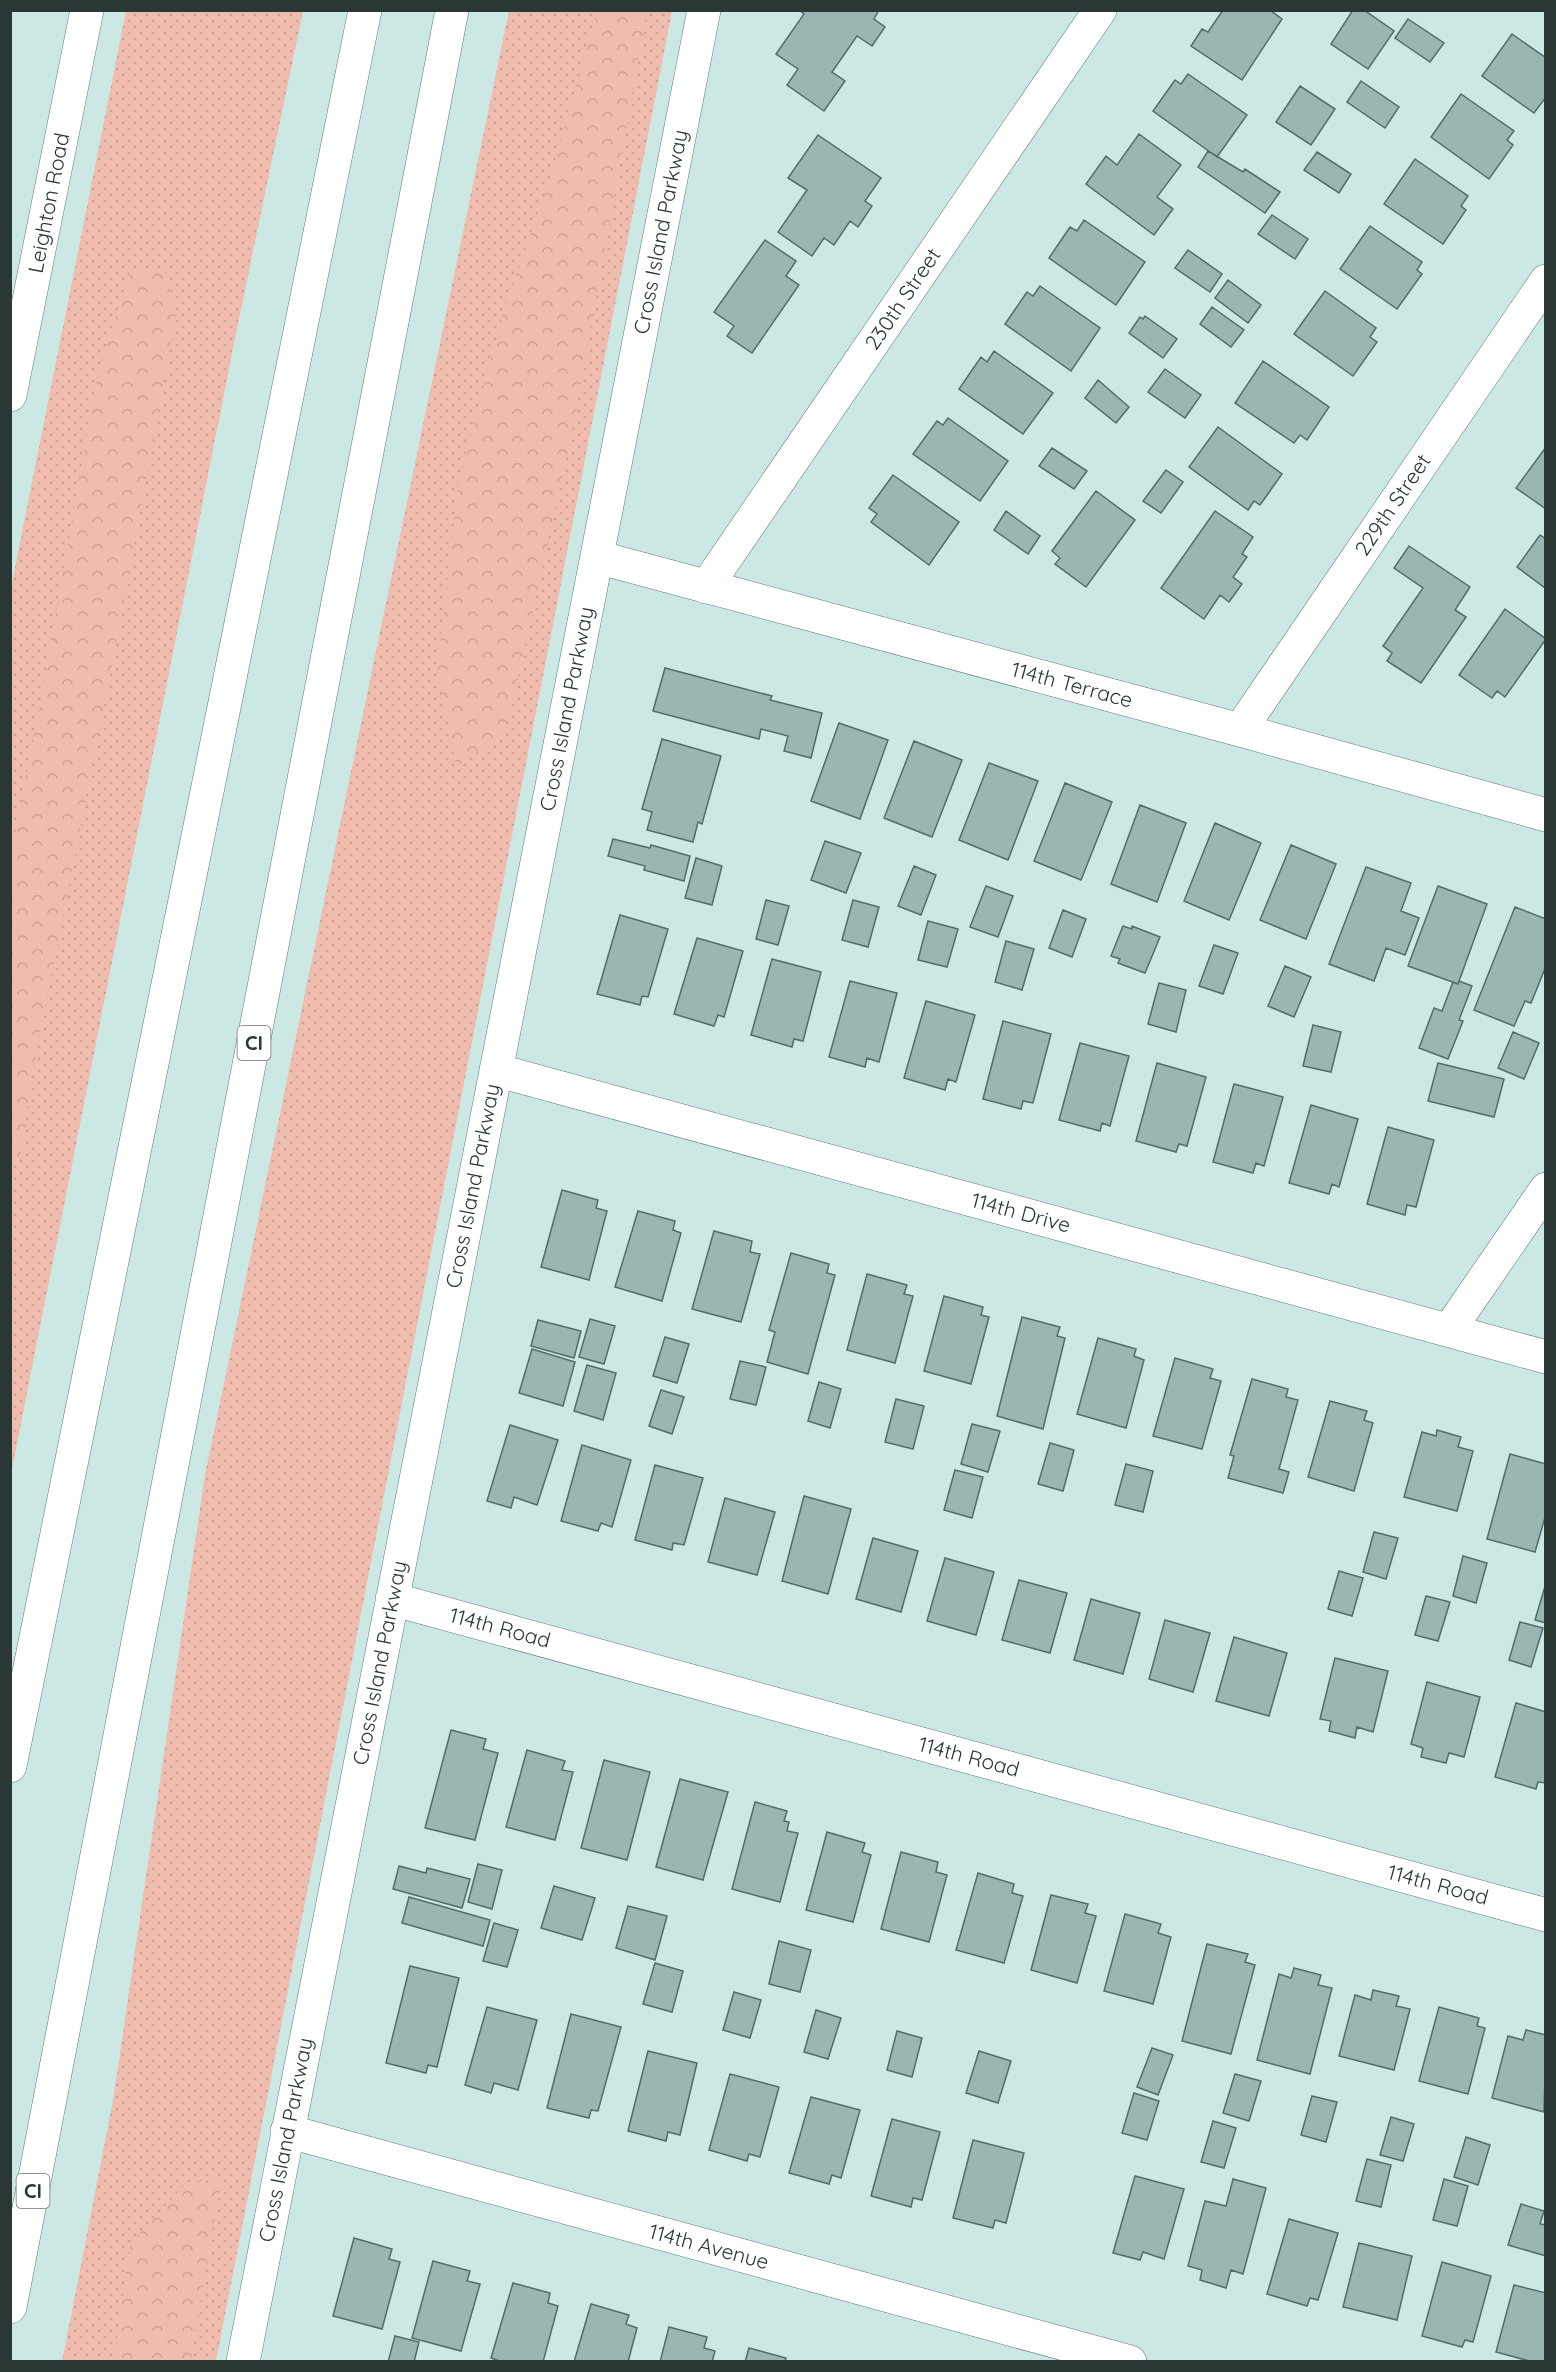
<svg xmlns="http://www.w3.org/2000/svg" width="1556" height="2372" font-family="Quicksand,sans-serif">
<defs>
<pattern id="grass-dots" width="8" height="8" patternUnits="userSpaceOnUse" patternTransform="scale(1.5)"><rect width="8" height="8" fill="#efbcad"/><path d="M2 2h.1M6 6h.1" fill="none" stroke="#cda295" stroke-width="1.8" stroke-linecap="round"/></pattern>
<pattern id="forest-crowns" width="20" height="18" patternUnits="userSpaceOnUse" patternTransform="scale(1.5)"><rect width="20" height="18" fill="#efbcad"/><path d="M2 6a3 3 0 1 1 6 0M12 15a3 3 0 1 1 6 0" fill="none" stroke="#cda295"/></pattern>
</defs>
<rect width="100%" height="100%" fill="#cbe8e4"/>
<path fill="url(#grass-dots)" d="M126,11H303L237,328L11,1474V588Z
M509,11H672L216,2361L62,2362L113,2101L205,1475Z"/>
<path fill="url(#forest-crowns)" d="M597,11H647L575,419L506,732L456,767L437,668L459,478L504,310L551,175Z
M130,270L165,272L176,315L118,635L30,1084L23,1149L11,1170V855L41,699L97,376Z
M223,2179L216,2210L191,2361H114L130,2244L187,2182Z"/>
<path fill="#9ab6b3" stroke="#536c6a" stroke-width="1.5" d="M799,10H879L874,19L885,27L872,46L857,36L832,72L845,81L824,111L787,85L798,69L776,54L804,14Z
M1223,10H1270L1282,19L1242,80L1191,46L1202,29L1208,32Z
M1353,10H1364L1394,31L1368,69L1331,44Z
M1408,19L1444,43L1430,62L1395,38Z
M1512,34L1546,58V97L1534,113L1482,76Z
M1188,74L1247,115L1217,157L1153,111L1175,80L1181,84Z
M1361,81L1399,107L1385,128L1347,102Z
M1300,86L1335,109L1311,145L1276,122Z
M1461,94L1514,131L1507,140L1513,145L1489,179L1431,137Z
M1139,134L1181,165L1157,197L1173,209L1154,235L1086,184L1106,156L1117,165Z
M818,135L881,178L865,201L872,206L858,227L850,221L834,245L824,238L812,256L778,232L807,190L788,178Z
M1208,151L1243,172L1245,169L1280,192L1265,213L1198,167Z
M1317,152L1351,174L1339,193L1304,170Z
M1415,159L1468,196L1461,206L1466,210L1443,244L1384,204Z
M1272,215L1308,239L1295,259L1258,234Z
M1084,220L1145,262L1116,305L1049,258L1070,227L1077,231Z
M1370,226L1422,262L1417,270L1422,274L1397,309L1340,269Z
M765,240L796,261L786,276L799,285L752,353L727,336L734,326L714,312Z
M1188,250L1222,274L1210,292L1175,268Z
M1228,280L1261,305L1248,323L1215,298Z
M1040,286L1100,328L1071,371L1005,324L1027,292L1033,296Z
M1325,291L1376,328L1370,337L1377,342L1353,376L1294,334Z
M1212,307L1244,330L1231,347L1200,324Z
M1145,316L1177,339L1163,358L1129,333L1140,317L1143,319Z
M994,351L1053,393L1023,434L959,389L981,357L987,362Z
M1263,361L1329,407L1307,440L1300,435L1294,443L1235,403Z
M1165,369L1201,395L1185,418L1148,392Z
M1098,380L1129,407L1116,423L1085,398Z
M948,418L1008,461L980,501L913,454L937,421L943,425Z
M1218,427L1282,474L1260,505L1254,501L1248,510L1189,467Z
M1546,447V509L1516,488Z
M1052,448L1087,471L1074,489L1039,466Z
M1166,470L1183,482L1161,513L1143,501Z
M893,475L959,522L929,565L871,522L877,514L869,508Z
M1096,491L1135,520L1086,587L1055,564L1060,558L1052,551Z
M1006,511L1040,536L1028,554L994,530Z
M1215,511L1253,537L1242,554L1247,557L1233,577L1242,584L1229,602L1220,595L1204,619L1161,588Z
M1540,535L1546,539L1545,588L1517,567Z
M1409,546L1470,587L1455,610L1466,617L1421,683L1387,661L1392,653L1383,646L1423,588L1394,568Z
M1505,609L1546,639L1505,697L1497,691L1492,698L1459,675Z
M665,668L772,696L770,700L822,713L811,758L784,751L788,736L761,729L759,739L653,711Z
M839,723L888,740L860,819L811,801Z
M662,739L721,756L702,824L698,822L693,842L647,830L652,812L642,809Z
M914,741L962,760L932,837L884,818Z
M989,763L1038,781L1008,860L959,840Z
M1065,783L1112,802L1081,880L1034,861Z
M1140,805L1186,823L1157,902L1111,884Z
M1215,823L1261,843L1229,920L1184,901Z
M613,839L650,848L651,845L690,856L684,881L644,870L645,866L608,856Z
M825,841L861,853L846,893L811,880Z
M1291,845L1336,864L1306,939L1260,920Z
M696,858L722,866L712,905L685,898Z
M914,866L936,875L921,915L898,906Z
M1366,867L1411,883L1401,911L1419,918L1405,955L1386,948L1374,981L1329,964Z
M986,886L1013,896L998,937L970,927Z
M1438,886L1487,904L1458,984L1408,966Z
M766,900L789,906L778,945L756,939Z
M853,900L879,907L868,947L842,940Z
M1515,907L1546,919V966L1531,1003L1525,1001L1514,1026L1474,1010Z
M1063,910L1086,919L1072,957L1049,948Z
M620,915L668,929L648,997L642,996L640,1005L597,994Z
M928,921L958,929L947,967L918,960Z
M1123,926L1132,929V926L1160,937L1145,973L1118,963L1120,959L1111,956Z
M697,938L743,951L724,1017L718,1015L714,1026L674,1014Z
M1006,941L1034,949L1022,990L995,982Z
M1214,945L1238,953L1223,994L1199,986Z
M772,959L821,972L803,1041L794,1039L792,1047L751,1035Z
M1285,966L1311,977L1294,1017L1268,1006Z
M850,981L897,993L879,1062L867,1058L865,1067L829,1057Z
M1459,981L1472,986L1459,1020L1463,1021L1448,1059L1419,1048L1434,1008L1442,1011L1453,982L1458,984Z
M1159,983L1186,990L1176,1032L1148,1024Z
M926,1001L975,1015L956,1082L948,1079L945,1090L904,1078Z
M1003,1021L1051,1034L1033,1103L1023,1101L1021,1109L983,1099Z
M1313,1025L1341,1032L1331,1072L1303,1066Z
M1513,1032L1539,1043L1524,1079L1498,1068Z
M1080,1043L1129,1056L1110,1126L1102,1123L1100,1131L1059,1120Z
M1157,1063L1206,1077L1187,1146L1179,1144L1176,1152L1136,1141Z
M1438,1063L1504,1079L1494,1117L1428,1101Z
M1234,1084L1283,1097L1264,1166L1256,1163L1253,1173L1213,1162Z
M1311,1105L1358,1119L1339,1187L1332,1184L1329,1194L1289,1183Z
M1388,1127L1434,1140L1416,1207L1407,1205L1405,1215L1367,1204Z
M562,1190L598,1200L596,1208L607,1211L589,1280L541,1267Z
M638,1211L675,1221L673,1230L681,1233L662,1301L615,1287Z
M714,1231L752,1241L750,1252L760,1254L741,1322L692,1309Z
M791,1253L829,1264L827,1273L835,1275L808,1374L767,1362L775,1332L769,1330Z
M867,1274L907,1285L904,1294L913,1296L895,1363L847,1350Z
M944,1296L983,1307L981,1315L989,1317L971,1384L924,1371Z
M1022,1317L1060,1327L1057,1336L1065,1338L1043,1429L997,1416Z
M590,1319L615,1326L604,1364L579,1357Z
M538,1320L581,1331L574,1358L531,1346Z
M665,1337L689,1344L677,1383L653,1376Z
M1098,1338L1136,1349L1134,1356L1144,1360L1126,1428L1077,1414Z
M532,1349L575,1362L563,1406L519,1393Z
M1175,1358L1213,1369L1210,1378L1221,1381L1202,1449L1153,1436Z
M740,1361L766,1367L756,1405L730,1399Z
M587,1365L616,1373L603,1420L574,1411Z
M1252,1379L1288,1389L1286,1397L1298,1400L1279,1469L1289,1472L1283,1493L1228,1478L1234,1456L1230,1455Z
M819,1382L841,1389L830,1428L808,1421Z
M661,1390L684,1397L672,1434L649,1426Z
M896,1399L924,1406L913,1449L885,1442Z
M1330,1401L1367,1411L1364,1420L1373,1423L1354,1491L1308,1477Z
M972,1424L1000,1431L988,1472L961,1464Z
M510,1425L558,1440L537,1505L514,1497L511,1508L487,1501Z
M1437,1430L1461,1437L1458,1447L1473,1451L1457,1511L1404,1497L1422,1432L1436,1436Z
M1050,1443L1074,1450L1063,1491L1038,1484Z
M582,1445L631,1460L612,1527L601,1523L598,1531L561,1521Z
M1510,1454L1546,1464V1514L1535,1552L1487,1539Z
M1126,1464L1153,1471L1143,1512L1115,1505Z
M655,1465L703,1478L684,1545L673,1543L672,1550L635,1540Z
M955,1470L983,1477L972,1518L944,1510Z
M804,1496L851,1509L828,1594L782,1581Z
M725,1498L775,1512L757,1575L708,1562Z
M1374,1532L1398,1538L1386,1579L1363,1572Z
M873,1538L918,1551L901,1612L856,1599Z
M1463,1556L1487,1563L1476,1603L1453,1596Z
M945,1558L994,1572L976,1635L927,1621Z
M1339,1571L1363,1578L1352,1616L1328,1609Z
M1019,1580L1067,1593L1050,1653L1002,1640Z
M1546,1583V1623L1535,1620Z
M1426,1596L1450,1602L1438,1641L1415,1635Z
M1091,1599L1140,1613L1123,1674L1074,1660Z
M1165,1620L1210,1633L1193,1692L1149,1679Z
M1520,1622L1543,1628L1531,1667L1509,1660Z
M1234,1637L1287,1653L1269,1716L1216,1701Z
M1335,1658L1388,1671L1373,1732L1357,1727L1355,1738L1329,1731L1331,1721L1320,1719Z
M1427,1682L1480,1697L1464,1757L1449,1753L1446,1763L1421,1757L1423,1748L1411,1744Z
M1516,1703L1546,1712V1783L1538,1782L1536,1789L1495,1777Z
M451,1730L486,1739L483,1749L498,1753L475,1840L425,1828Z
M527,1750L565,1761L562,1770L573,1772L555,1840L506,1827Z
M604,1760L650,1772L627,1860L581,1848Z
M680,1779L728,1792L703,1880L656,1867Z
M755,1802L787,1811L784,1821L789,1822L787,1831L798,1833L780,1902L732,1889Z
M827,1832L865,1843L862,1852L871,1855L853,1922L806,1910Z
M901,1852L938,1862L936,1872L947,1875L929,1942L881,1929Z
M478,1864L502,1870L492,1909L468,1902Z
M399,1866L426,1873L427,1868L470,1879L462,1908L393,1889Z
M978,1873L1014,1884L1012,1893L1023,1896L1004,1963L956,1950Z
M554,1886L595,1898L582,1940L541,1928Z
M1051,1895L1088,1904L1085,1913L1096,1916L1077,1983L1031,1970Z
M409,1897L490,1920L483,1946L402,1923Z
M628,1906L667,1916L655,1960L616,1948Z
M1125,1914L1161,1924L1158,1933L1171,1937L1153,2004L1104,1991Z
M494,1923L518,1930L507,1967L483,1961Z
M779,1941L811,1950L800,1992L769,1984Z
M1207,1944L1248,1954L1245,1962L1255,1965L1231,2054L1182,2041Z
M655,1963L683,1971L672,2012L643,2004Z
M410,1966L459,1978L437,2067L428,2065L426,2073L386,2063Z
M1294,1968L1321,1975L1318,1985L1332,1988L1310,2074L1257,2060L1279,1974L1291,1978Z
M1373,1990L1399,1996L1396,2006L1410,2009L1394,2070L1339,2056L1355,1995L1371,2000Z
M734,1992L761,2000L750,2038L723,2030Z
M487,2007L537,2020L518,2090L494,2083L491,2093L465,2085Z
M1439,2007L1479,2018L1477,2026L1485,2028L1468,2094L1419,2081Z
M816,2010L841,2018L828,2059L804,2052Z
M571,2014L621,2027L598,2111L591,2110L589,2118L547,2108Z
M1526,2030L1546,2035L1544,2112L1492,2098L1508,2036L1523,2040Z
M897,2031L922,2038L912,2077L887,2070Z
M1152,2048L1173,2055L1158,2095L1137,2087Z
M648,2051L697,2063L680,2135L668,2132L666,2141L628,2131Z
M979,2051L1011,2061L998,2103L966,2093Z
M730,2074L779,2087L760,2157L749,2154L747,2161L709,2150Z
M1235,2074L1261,2081L1249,2121L1223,2113Z
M1134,2093L1159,2101L1147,2140L1122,2133Z
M1312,2096L1337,2102L1326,2142L1301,2135Z
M811,2097L860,2110L841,2178L832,2175L829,2184L789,2173Z
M1391,2117L1414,2124L1403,2161L1380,2155Z
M892,2119L940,2132L922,2200L913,2198L911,2207L871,2196Z
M1213,2121L1236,2128L1224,2168L1201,2162Z
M1466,2137L1490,2145L1478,2185L1454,2177Z
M973,2140L1024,2153L1006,2223L995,2220L993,2228L953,2218Z
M1367,2159L1391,2165L1381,2207L1356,2201Z
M1135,2176L1184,2189L1164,2259L1143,2252L1140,2260L1113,2253Z
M1233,2179L1266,2188L1243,2274L1231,2270L1226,2288L1200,2280L1202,2270L1188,2266L1205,2201L1226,2206Z
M1444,2179L1468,2186L1457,2226L1433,2220Z
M1521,2204L1544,2211L1540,2224L1546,2225V2256L1508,2245Z
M1289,2219L1338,2233L1318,2300L1310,2298L1307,2306L1267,2294Z
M354,2238L392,2249L389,2259L400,2262L382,2329L333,2316Z
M1359,2243L1412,2256L1397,2320L1343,2307Z
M433,2261L470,2271L467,2281L480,2284L461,2351L412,2338Z
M1442,2262L1491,2276L1473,2342L1465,2340L1462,2347L1422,2336Z
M513,2283L550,2293L548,2303L558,2306L543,2362H502L491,2358Z
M1514,2285L1546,2293V2362H1533L1496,2352Z
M591,2304L629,2315L626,2324L637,2328L628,2362H574Z
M669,2327L707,2337L704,2348L715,2351L712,2362H660Z
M395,2336L419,2342L414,2362H388Z
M749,2348L786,2358L785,2362H745Z"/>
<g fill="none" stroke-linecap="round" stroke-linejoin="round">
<g stroke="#607a77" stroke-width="34">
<path id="minor" d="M10,395L87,10
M597,557L1240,730L1546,815
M706,587L1100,10
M1240,730L1546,281
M496,1070L1546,1357
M1449,1330L1546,1189
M392,1599L1546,1915
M287,2131L1130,2362
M243,2362L704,10"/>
</g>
<g stroke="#607a77" stroke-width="34">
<path id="highway" d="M10,1766L365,10
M10,2307L452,10"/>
</g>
<use href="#minor" stroke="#fff" stroke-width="33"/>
<use href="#highway" stroke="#fff" stroke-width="33"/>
</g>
<g text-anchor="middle" stroke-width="4.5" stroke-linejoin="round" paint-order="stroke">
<g fill="#fff" stroke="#6b7372" stroke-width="1.5">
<rect x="237.5" y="1026" width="33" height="34" rx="4.5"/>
<rect x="16.5" y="2174" width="33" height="34" rx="4.5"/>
</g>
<g font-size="20" font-weight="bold" fill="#2b3735">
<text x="254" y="1050">CI</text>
<text x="33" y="2198">CI</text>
</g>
<g font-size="21" fill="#2b3735" stroke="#fff">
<text transform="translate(49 203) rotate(-79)" y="7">Leighton Road</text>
<text transform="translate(661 232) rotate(-79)" y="7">Cross Island Parkway</text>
<text transform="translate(903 299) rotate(-56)" y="7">230th Street</text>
<text transform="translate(1393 505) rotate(-56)" y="7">229th Street</text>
<text transform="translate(1072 685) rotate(15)" y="7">114th Terrace</text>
<text transform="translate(567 709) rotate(-79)" y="7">Cross Island Parkway</text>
<text transform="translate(473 1186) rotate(-79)" y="7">Cross Island Parkway</text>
<text transform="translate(1021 1213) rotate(15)" y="7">114th Drive</text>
<text transform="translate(500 1628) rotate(15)" y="7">114th Road</text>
<text transform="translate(380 1663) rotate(-79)" y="7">Cross Island Parkway</text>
<text transform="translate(969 1757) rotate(15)" y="7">114th Road</text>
<text transform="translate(1438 1885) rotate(15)" y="7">114th Road</text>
<text transform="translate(286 2140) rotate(-79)" y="7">Cross Island Parkway</text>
<text transform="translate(709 2247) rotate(15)" y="7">114th Avenue</text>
</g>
</g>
<rect width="1556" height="2372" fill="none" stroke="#2b3735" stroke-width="24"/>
</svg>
